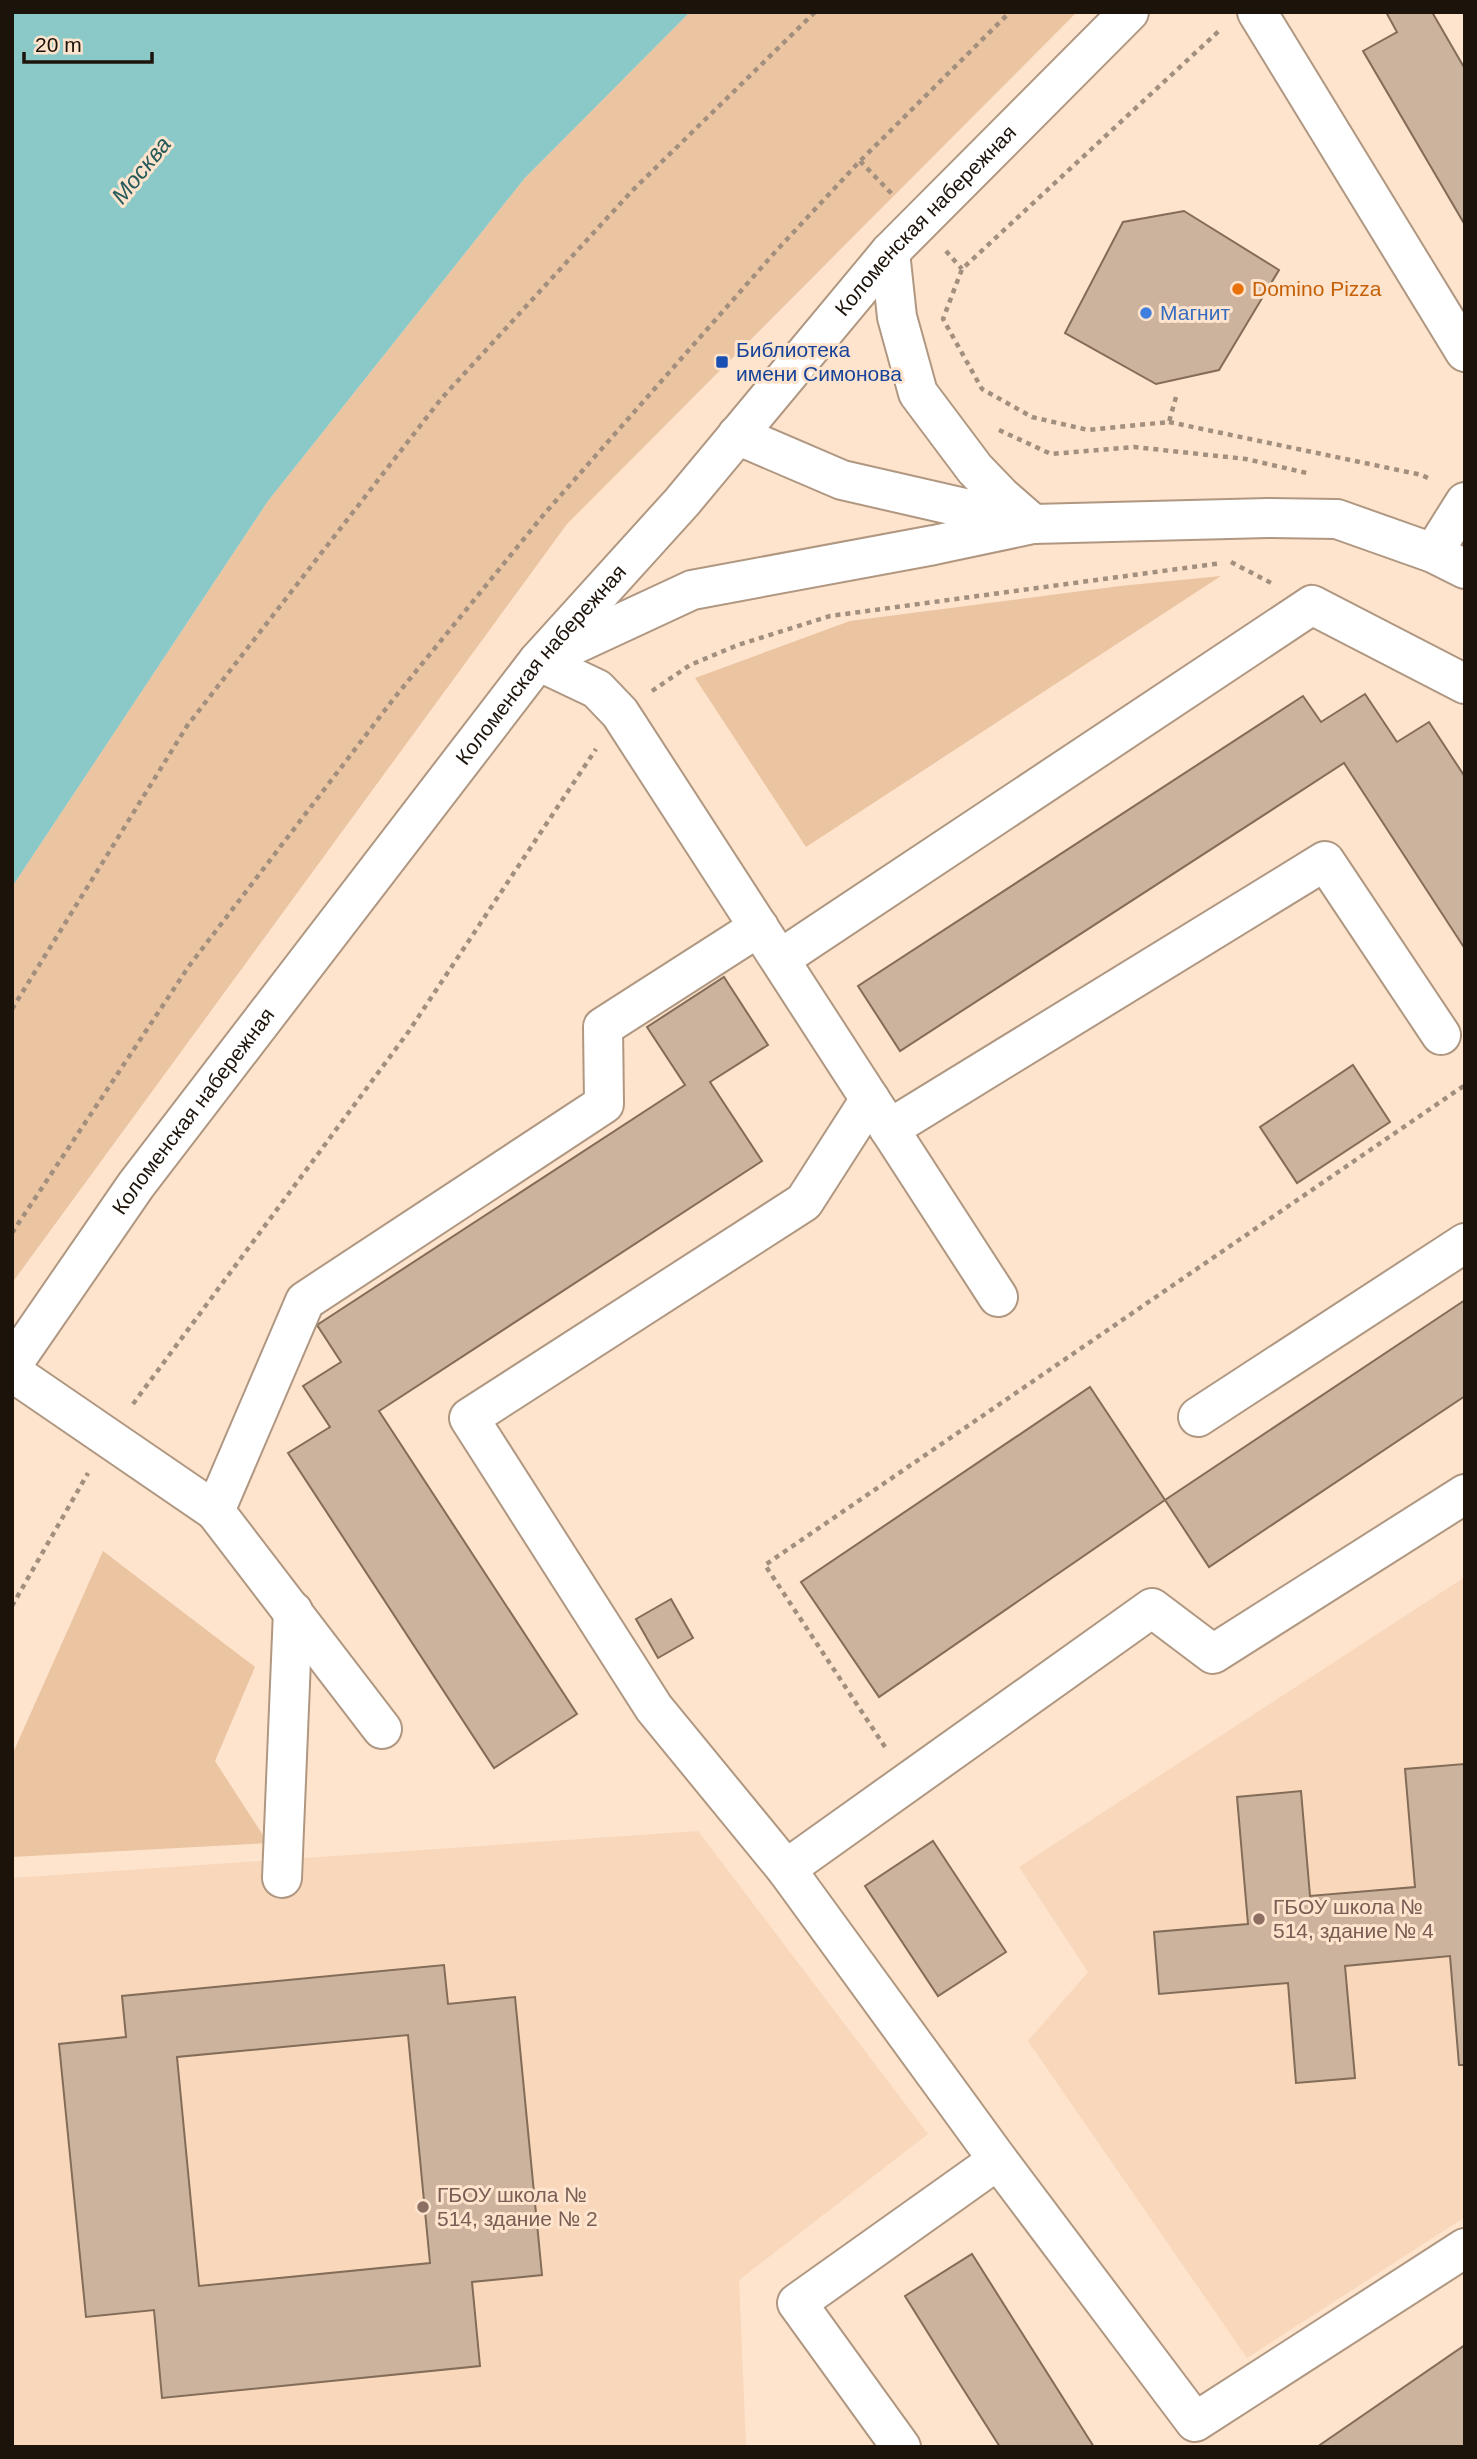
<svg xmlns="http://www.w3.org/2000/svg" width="1477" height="2459" font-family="Helvetica,sans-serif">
<rect width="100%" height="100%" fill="#fee4cd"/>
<path fill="#f8d7bb" d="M1465,1577V2217L1247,2358L1028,2041L1088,1972L1019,1867Z
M698,1831L928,2134L739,2280L746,2447H12V1878Z"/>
<path fill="#ebc4a2" d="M690,12H1077L567,524L12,1283V887L268,501L524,179Z
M1221,576L806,847L695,678L850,621L1120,586Z
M103,1551L255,1667L215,1761L268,1843L12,1857V1755Z"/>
<path fill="#8bc9c9" d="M12,12H690L524,179L268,501L12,887Z"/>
<path fill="#ccb39d" stroke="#836c58" stroke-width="2" fill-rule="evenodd" d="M1386,12H1432L1465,69V225L1363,51L1397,32Z
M1184,211L1279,270L1219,370L1156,384L1065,333L1123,222Z
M1365,694L1397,742L1429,722L1465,777V949L1344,763L900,1051L858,986L1303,696L1321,722Z
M724,977L768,1045L710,1082L762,1161L379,1411L577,1714L494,1768L288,1453L330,1427L303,1386L341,1362L317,1325L685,1085L647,1027Z
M1353,1065L1390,1122L1297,1183L1260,1127Z
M1465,1300V1396L1209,1567L1165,1500Z
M1090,1387L1165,1500L879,1697L801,1582Z
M671,1599L693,1638L658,1658L636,1619Z
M1464,1764L1465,2065H1459L1450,1956L1345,1966L1355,2078L1296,2083L1288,1983L1159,1994L1154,1932L1248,1924L1237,1797L1301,1791L1310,1896L1415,1887L1405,1769Z
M933,1841L1006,1952L938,1996L865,1886Z
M444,1965L448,2004L515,1997L542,2275L472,2282L480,2366L162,2398L154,2310L86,2317L59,2044L126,2037L122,1996ZM408,2035L430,2263L199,2286L177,2057Z
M972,2254L1094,2447H1000L953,2373L905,2296Z
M1465,2345V2447H1317Z"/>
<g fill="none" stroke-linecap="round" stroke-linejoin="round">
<g stroke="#af9781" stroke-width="42">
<g id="minor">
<path d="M1257,12L1465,352"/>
<path d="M890,252L897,317L918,393L975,469L1001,496L1033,524"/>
<path d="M737,435L842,480L1021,521"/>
<path d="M1433,553L1465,502"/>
<path d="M552,655L692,590L934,545L1033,524L1268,518L1337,519L1433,553L1465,569"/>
<path d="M538,661L597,689L620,713L998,1297"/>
<path d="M780,959L1312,605L1465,684"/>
<path d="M870,1099L804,1202L469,1418L654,1708L786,1869L998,2160L797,2303L901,2447"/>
<path d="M889,1129L1325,861L1441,1035"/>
<path id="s1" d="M12,1365L136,1185L538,661L682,502L890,252L1129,12"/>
<path d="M12,1372L215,1511L305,1301L604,1104L603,1027L759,927"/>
<path d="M1198,1417L1465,1243"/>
<path d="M215,1511L382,1729"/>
<path d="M786,1869L1152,1608L1213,1654L1465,1494"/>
<path d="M282,1878L293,1611"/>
<path d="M998,2160L1195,2422L1465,2248"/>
</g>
</g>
<path stroke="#a28f7e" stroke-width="4.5" stroke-dasharray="5 5" stroke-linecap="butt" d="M860,161L892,194
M946,251L962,269
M1176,397L1169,422L1088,430L1032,417L982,389L943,319L962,269L1221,29
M1169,422L1422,475L1432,480
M999,430L1051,454L1134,447L1246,459L1311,474
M1231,562L1273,584
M652,691L690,665L738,645L830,616L1222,563
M12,1009L187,726L441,399L631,192L815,12
M12,1233L189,966L395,697L545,513L776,251L860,161L1010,12
M133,1404L409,1031L596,749
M12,1606L88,1473
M885,1747L765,1565L1465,1085"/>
<use href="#minor" stroke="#fff" stroke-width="38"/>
</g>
<circle fill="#e8710a" stroke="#fee4cd" stroke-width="2.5" cx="1238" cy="289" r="7"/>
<circle fill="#3f7fe0" stroke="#fee4cd" stroke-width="2.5" cx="1146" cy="313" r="7"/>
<rect fill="#1a4fb4" stroke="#fee4cd" stroke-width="2.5" x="715" y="355" width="14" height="14" rx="3.5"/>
<g fill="#8d6e63" stroke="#fee4cd" stroke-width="2.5">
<circle cx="1259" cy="1919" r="7"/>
<circle cx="423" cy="2207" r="7"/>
</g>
<g text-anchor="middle" stroke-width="6" stroke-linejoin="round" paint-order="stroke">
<g font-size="21" fill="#1c130b" stroke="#fee4cd">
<text dy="7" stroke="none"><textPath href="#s1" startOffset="1466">Коломенская набережная</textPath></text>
<text dy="7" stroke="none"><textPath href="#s1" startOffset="878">Коломенская набережная</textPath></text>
<text dy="7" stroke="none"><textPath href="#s1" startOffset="312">Коломенская набережная</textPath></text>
</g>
<g font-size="21" fill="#c56008" stroke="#fee4cd" text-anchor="start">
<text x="1252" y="296">Domino Pizza</text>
</g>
<g font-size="21" fill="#366cbe" stroke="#fee4cd" text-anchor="start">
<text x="1160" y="320">Магнит</text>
</g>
<g font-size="21" fill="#164399" stroke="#fee4cd" text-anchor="start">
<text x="736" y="357">Библиотека<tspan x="736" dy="24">имени Симонова</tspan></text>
</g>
<g font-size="21" fill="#785e54" stroke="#fee4cd" text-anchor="start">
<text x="1273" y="1914">ГБОУ школа №<tspan x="1273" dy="24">514, здание № 4</tspan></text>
<text x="437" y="2202">ГБОУ школа №<tspan x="437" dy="24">514, здание № 2</tspan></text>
</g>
<g font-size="23" font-style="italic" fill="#255a5b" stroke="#fee4cd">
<text transform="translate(141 170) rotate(-51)" y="8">Москва</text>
</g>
</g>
<rect width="1477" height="2459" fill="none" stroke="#1c130b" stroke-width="28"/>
<path d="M24 52v10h128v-10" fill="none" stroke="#1c130b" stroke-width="3.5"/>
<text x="35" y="52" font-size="21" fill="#1c130b" stroke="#fee4cd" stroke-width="5" paint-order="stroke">20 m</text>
</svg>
